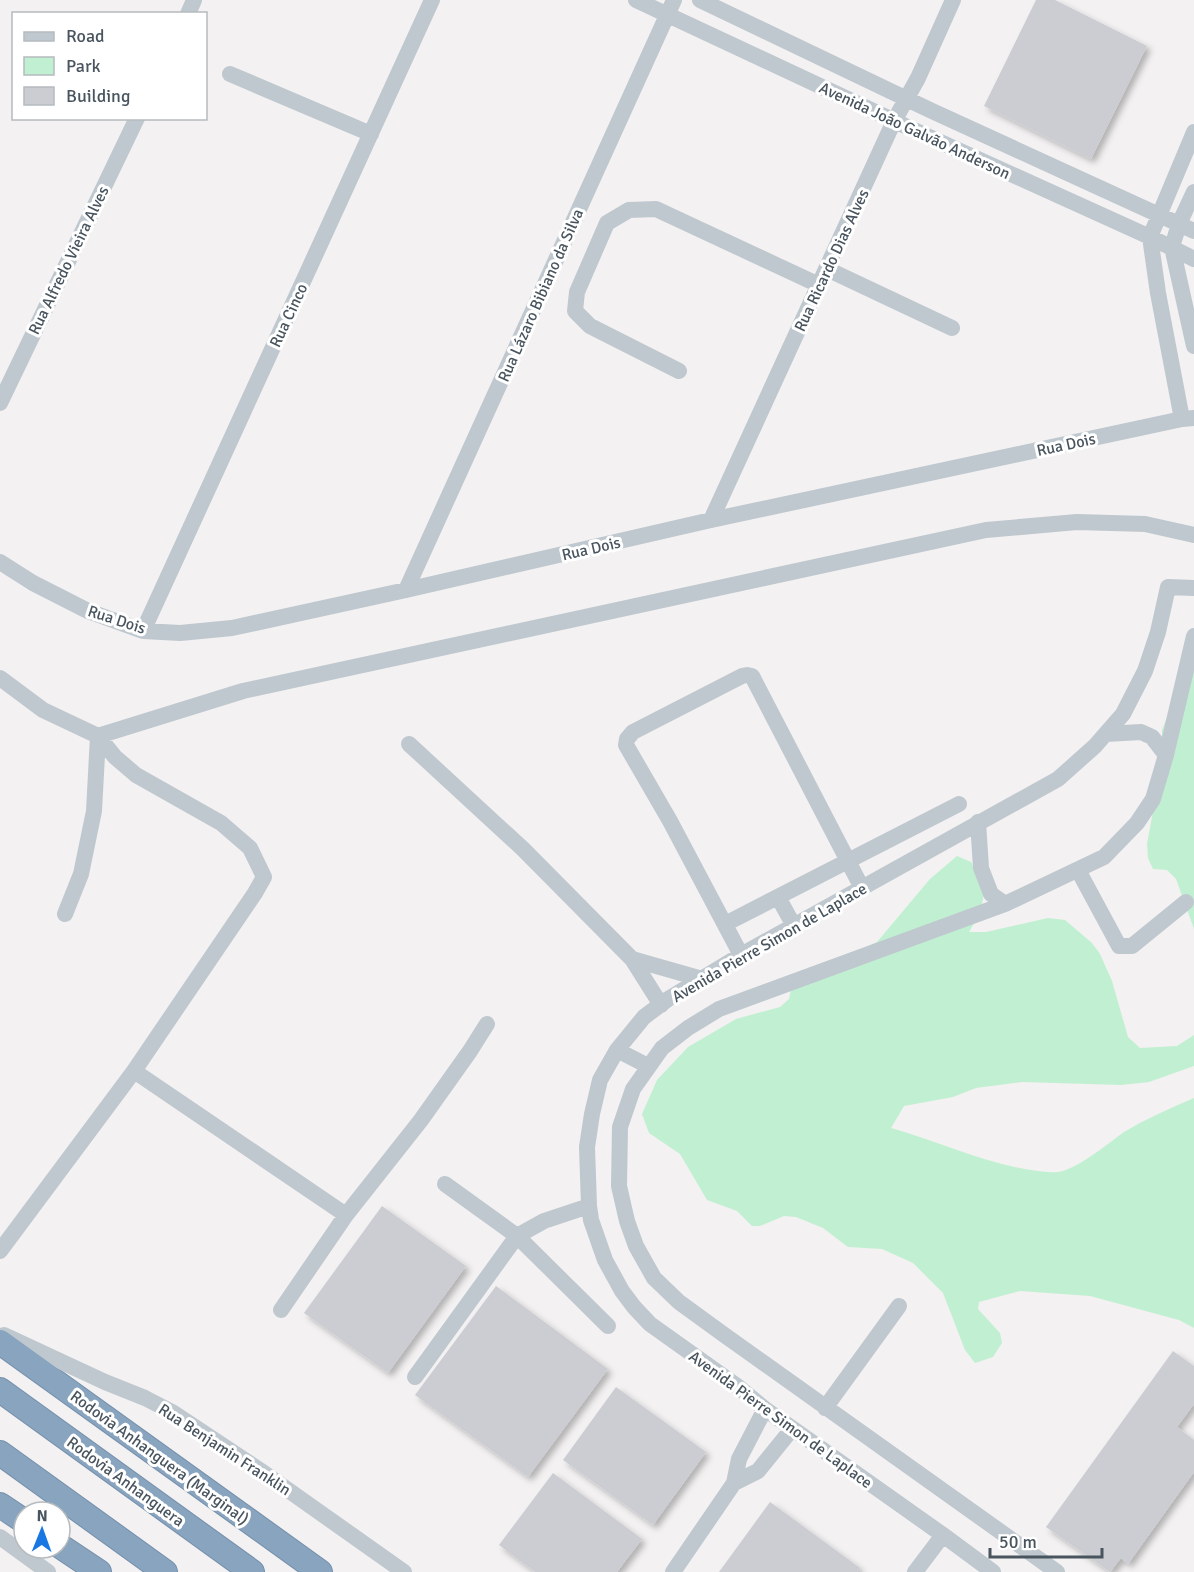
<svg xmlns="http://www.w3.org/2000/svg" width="1194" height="1572" font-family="Signika,sans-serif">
<defs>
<filter id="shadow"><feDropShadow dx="4" dy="4" stdDeviation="3" flood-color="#0004"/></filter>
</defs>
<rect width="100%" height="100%" fill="#f3f1f1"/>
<path fill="#c0f0d1" d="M1194,636V929L1176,879L1167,870L1153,869L1148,858L1147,844L1162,762V730L1176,694Z
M957,856L971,862L985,889L980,913L969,932H986L1048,918L1065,920L1092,943L1100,954L1112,981L1128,1037L1140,1048L1177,1046L1194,1035V1066L1149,1082L1121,1085L1022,1082L976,1088L953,1097L904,1106L891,1128C938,1141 983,1163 1031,1170C1039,1171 1050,1173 1058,1172C1078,1169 1107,1144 1124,1132C1146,1119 1170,1108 1194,1098V1328L1179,1320L1090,1296L1020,1291L979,1302L978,1309L1000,1333L1002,1343L993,1357L975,1363L965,1350L943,1293L913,1263L882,1249L848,1247L823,1228L796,1217L784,1216L760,1226H752L737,1211L707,1200L680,1154L649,1133L642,1114L657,1080L688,1047L736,1019L780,1007L789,999L792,985L800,978L877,942L930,879Z"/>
<path fill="#cbcdd3" filter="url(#shadow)" d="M1036,0H1055L1147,46L1091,159L984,106Z
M382,1206L466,1266L388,1373L304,1313Z
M496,1286L608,1369L528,1477L415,1395Z
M1173,1351L1194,1366V1404L1177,1427L1194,1440V1472L1128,1564L1121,1558L1110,1572L1046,1527Z
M616,1387L706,1452L653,1525L563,1460Z
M553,1473L642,1539L617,1572H535L499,1545Z
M770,1502L860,1568L857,1572H719Z"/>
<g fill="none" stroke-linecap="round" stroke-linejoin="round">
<g stroke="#748fab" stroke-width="26">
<path id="highway" d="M0,1342L320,1572
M0,1390L252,1572
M0,1453L165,1572
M0,1505L24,1521
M60,1546L99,1572"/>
</g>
<path stroke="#bfc8cf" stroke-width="16" d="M636,0L916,131L1150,237L1194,259
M700,0L932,111L1194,231
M188,14L194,0
M230,74L371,134
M1194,192L1179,224L1172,247L1194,346
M827,269L952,328
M679,371L590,326L575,311L577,292L607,223L629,210L656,209L819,285
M0,403L137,118
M1182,419L1158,293L1150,237L1194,132
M711,520L894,121L918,78L953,0
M0,562L33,583L88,611L143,631L180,633L232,628L406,590L711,520L1182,419L1194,418
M406,590L674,0
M143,631L432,0
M0,678L43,710L98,736L115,757L136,775L221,823L250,848L264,877L255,893L134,1071L0,1251
M1106,734L1141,732L1152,737L1166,755
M98,736L243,691L986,530L1077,522L1145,524L1194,535
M409,744L523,849L632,959L661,1005
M978,822L981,868L991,894L1005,904
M1078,870L1119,946H1132L1186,902
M778,897L794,926
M65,914L81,874L94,811L98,736
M725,924L959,804
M741,955L670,821L626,745L627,739L633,732L742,676L747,675L752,676L862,888
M632,959L702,979
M617,1050L648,1066
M134,1071L346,1215
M445,1184L517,1236L608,1326
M281,1310L346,1215L421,1120L470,1051L487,1024
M4,1335L105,1382L145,1398L172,1412L264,1473L404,1572
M415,1377L517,1236L544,1221L589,1206
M825,1408L899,1306
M734,1483L758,1471L792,1429
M0,1537L48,1572
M673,1572L734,1483L739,1459L765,1409
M915,1572L943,1535
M993,1572L943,1535L765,1409L737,1386L650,1324L634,1307L622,1291L605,1260L591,1220L589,1206L587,1147L592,1114L600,1080L617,1050L644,1017L668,999L741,955L1058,779L1095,746L1123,714L1145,671L1158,632L1168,587L1194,588
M1057,1572L723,1334L679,1302L654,1278L636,1246L627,1221L619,1186L620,1127L633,1089L662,1048L688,1028L719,1009L1005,904L1104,857L1137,823L1153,799L1166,755L1194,636"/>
<use href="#highway" stroke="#89a4bf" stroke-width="24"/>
</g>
<g text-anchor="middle" stroke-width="6" stroke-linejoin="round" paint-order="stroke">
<g font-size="16" fill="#48545e" stroke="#fff">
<text transform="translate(915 130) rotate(25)" y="6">Avenida João Galvão Anderson</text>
<text transform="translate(68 260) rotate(-64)" y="6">Rua Alfredo Vieira Alves</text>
<text transform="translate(831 260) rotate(-65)" y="6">Rua Ricardo Dias Alves</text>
<text transform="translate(540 295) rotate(-66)" y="6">Rua Lázaro Bibiano da Silva</text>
<text transform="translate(288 315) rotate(-65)" y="6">Rua Cinco</text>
<text transform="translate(1066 444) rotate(-12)" y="6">Rua Dois</text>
<text transform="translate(591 548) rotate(-13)" y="6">Rua Dois</text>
<text transform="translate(117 619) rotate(18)" y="6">Rua Dois</text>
<text transform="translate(769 942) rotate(-30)" y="6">Avenida Pierre Simon de Laplace</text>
<text transform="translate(781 1419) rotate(36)" y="6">Avenida Pierre Simon de Laplace</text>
<text transform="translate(225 1449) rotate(33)" y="6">Rua Benjamin Franklin</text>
<text transform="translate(160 1457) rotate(36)" y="6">Rodovia Anhanguera (Marginal)</text>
<text transform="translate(126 1481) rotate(36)" y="6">Rodovia Anhanguera</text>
</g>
</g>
<rect x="12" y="12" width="195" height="108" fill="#ffffff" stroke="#b6bbbf" stroke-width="1.5"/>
<rect x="24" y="32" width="30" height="9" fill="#bfc8cf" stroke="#b6bbbf" stroke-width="1.5"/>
<text x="66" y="42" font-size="18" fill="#48545e">Road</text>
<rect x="24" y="57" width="30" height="18" fill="#c0f0d1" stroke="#b6bbbf" stroke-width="1.5"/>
<text x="66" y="72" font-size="18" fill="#48545e">Park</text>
<rect x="24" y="87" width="30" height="18" fill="#cbcdd3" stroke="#b6bbbf" stroke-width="1.5"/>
<text x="66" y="102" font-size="18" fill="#48545e">Building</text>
<g transform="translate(42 1530) rotate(1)"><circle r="28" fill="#ffffff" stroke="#b6bbbf" stroke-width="1.5"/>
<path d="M0-4.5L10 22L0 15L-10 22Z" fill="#1977e4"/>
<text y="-9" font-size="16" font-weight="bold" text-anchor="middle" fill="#48545e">N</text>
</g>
<path d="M990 1548v9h112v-9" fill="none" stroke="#48545e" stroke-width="3"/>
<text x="999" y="1548" font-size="18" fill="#48545e" stroke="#ffffff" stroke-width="4.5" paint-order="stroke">50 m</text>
</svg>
